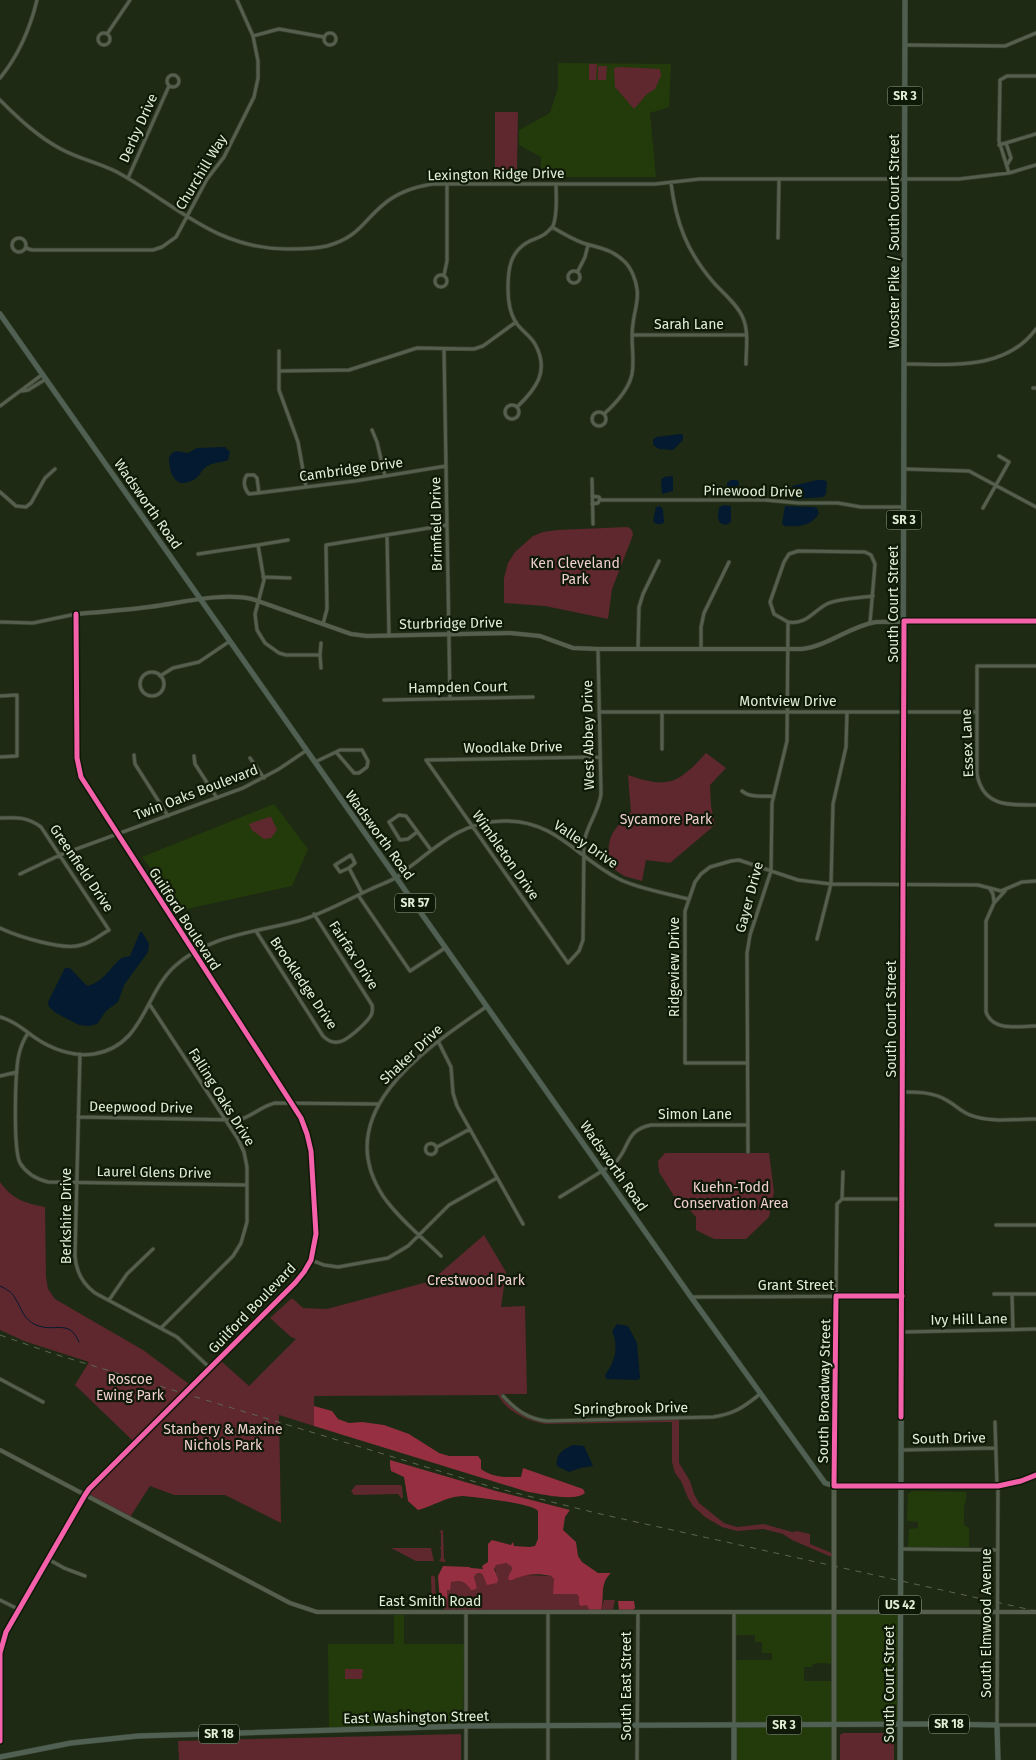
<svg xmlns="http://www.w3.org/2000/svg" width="1036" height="1760" font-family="'Fira Sans',sans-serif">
<rect width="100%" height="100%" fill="#1e2a13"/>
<path fill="#233b0b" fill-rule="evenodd" d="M558,63L671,64L669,107L650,113L656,177H541V157L519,145V130L550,113L558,88Z
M274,804L308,849L292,886L182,910L142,857Z
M912,1491L966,1492V1501L964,1506V1525L969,1528V1547H908L909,1529L918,1528V1522L907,1521L908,1494Z
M734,1612H900V1725H834V1760H734V1660H772V1653H762V1642H755V1635H734ZM819,1663L834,1664V1681H804V1667H812L813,1664Z
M394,1615H404V1644H464L463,1722L459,1724L329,1728L328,1644H394Z"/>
<path fill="#5f272e" d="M589,64H597L596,80H589Z
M598,66H607L606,80H598Z
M621,67L660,69L661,76L655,89L647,94L634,109L615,87L614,68Z
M495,112H518L517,170H495Z
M628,527L632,530L633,535L612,589L608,619L545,606L504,603V578L508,563L515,552L533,536L543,532L557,530Z
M706,753L726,768L710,785L711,806L715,825L670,863L646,860L642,881L624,876L609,866C607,836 611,832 631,812L628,775C668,789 678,784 706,753Z
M269,817H271L277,830L271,838L264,839L252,830L249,824Z
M665,1153H769L774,1192L769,1217L746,1239H714L696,1230V1217L679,1198L674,1196L659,1172L658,1161Z
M0,1182C13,1200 25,1203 45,1207L46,1277L48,1289L55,1299L143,1350L189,1384L133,1441L75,1385L89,1362L24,1341L0,1330Z
M484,1235L506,1272L501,1307L525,1306L527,1394H505L502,1396L520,1413L533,1420L679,1419V1463L690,1481L694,1494L699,1503L724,1523L737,1527L764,1524L792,1532L797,1531L810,1534V1544L834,1554V1558L792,1540L783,1534L763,1529L737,1531L722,1527L705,1517L693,1506L688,1498L681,1481L675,1473L672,1462V1422L545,1424C527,1421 507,1412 498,1395L314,1396V1426L279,1415L281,1523L225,1495H174L150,1486L130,1517L86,1494L166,1413L221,1361L249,1386L296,1339L291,1337L270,1318L292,1298L303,1308L327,1309L431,1281Z
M356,1485H400L402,1486L403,1498H401L398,1494L354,1495L351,1491Z
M443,1530L444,1559L446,1561L444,1562L439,1561L441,1558V1549L439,1548L441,1547V1533L439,1531Z
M391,1548H431L434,1561H416Z
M499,1563C506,1563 510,1563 512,1569L508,1577L515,1579L517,1577L525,1575L551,1576L577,1594L585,1604L588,1605L589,1610L445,1611L440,1605L447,1604V1590L450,1582C461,1580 465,1581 471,1590L476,1588L474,1577L476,1574L496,1572L494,1567Z
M432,1575L435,1577L436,1603L434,1608L432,1607L431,1577Z
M604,1600H615L613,1610H601Z
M345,1669H363L362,1679H345Z
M843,1733H892L894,1735V1760H840V1735Z
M461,1734V1760H179L178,1741Z"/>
<path fill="#972f43" d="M314,1406L332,1411L338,1419L349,1423L362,1422L384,1425L409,1434L439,1453L449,1456H478L481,1460V1469C493,1478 506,1477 521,1477L523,1468L583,1489L585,1493C574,1502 542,1494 528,1492L314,1426Z
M390,1460L496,1491L570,1510L565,1517L563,1530L576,1542L578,1556L582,1562L598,1573H611C599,1584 605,1596 601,1610H589L587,1605L581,1606L579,1604V1597L577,1594H553L554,1579L551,1576C538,1573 524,1574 512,1580H509L508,1577L512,1569L511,1566L506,1563L496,1565L494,1569L498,1579L497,1583L487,1585L483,1575L480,1573L476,1574L474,1577L477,1588L473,1590H471C465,1581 461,1580 451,1582L450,1590H447V1604L440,1605L438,1576L443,1566L469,1567L471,1568L483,1569L482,1566L488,1562V1544L492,1540L511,1545L513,1542L514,1546L529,1547L535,1546L538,1539V1511C531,1503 475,1497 462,1496C445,1497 434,1506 418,1510L408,1501L404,1477L391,1471L390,1465Z
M618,1601H634L635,1608L633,1610H619Z"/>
<path fill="#031a31" d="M681,434L683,435V440L673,450L659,449L653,445V440L656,437Z
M225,447L230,452L228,460C221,463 212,462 206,467C201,470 200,476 195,479C176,491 169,474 169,458C174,448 179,452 188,453L197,448Z
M672,476L673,478V491L662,494L661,480L664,477Z
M731,480H737L739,483L737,495H729L727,493V483Z
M817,480H824L827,482L826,494L823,497L796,499L790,497L792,486Z
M725,505L731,506V522L726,525L720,523L718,518L719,507Z
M660,506L663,509L664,522L662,524H656L653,521L656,507Z
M785,506L814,507L817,508L819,513C812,526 799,527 785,526L782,524Z
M140,932H142L149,944L148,952L124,985L118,1002L106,1011L97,1024L90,1026L79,1025L56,1013L49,1007L48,1002L65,968H70L85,984L88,986C102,982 110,969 119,960C122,957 126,957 130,956Z
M617,1324L628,1326L637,1343L640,1378L637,1380L606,1379L605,1375C615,1361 619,1348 612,1331Z
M573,1445L584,1446L593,1466L580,1468L569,1472L557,1466C555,1455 563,1449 573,1445Z"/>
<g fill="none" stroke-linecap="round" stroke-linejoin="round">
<path stroke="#031a31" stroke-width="1" d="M0,1286C6,1289 12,1292 15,1298C22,1309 23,1319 36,1325C55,1333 69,1318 79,1342"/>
<g stroke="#394331" stroke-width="4.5">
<path id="minor" d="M98 39a6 6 0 1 1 12 0a6 6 0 1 1-12 0Z
M324 39a6 6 0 1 1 12 0a6 6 0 1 1-12 0Z
M107,34L130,0
M253,36L279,29L324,37
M905,45L1005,46L1036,33
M167 81a6 6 0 1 1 12 0a6 6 0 1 1-12 0Z
M0,78C19,55 30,29 37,0
M0,100C18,118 38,137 61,149C79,159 100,163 117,172C177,205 216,250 290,249C303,249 315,249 327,246C359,237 362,222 384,204C398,192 414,187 432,184H655L700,179H959L1009,173L1036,165
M1006,143L1011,158L1007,165
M999,145L1036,134
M1009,173L999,141L1000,80L1007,76H1036
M128,178L169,86
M671,183C676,223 687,252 714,283C724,294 738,305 743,318C749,332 746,350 746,364
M552,227C562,233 572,239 583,243C599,248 612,249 625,262C631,268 636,280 637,289C639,301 634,312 633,324C630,340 635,358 632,374C629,389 614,405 604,414
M778,238L779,179
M12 245a7 7 0 1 1 14 0a7 7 0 1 1-14 0Z
M26,248L32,250H153L162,247L176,237L207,179L224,157L254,97L258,78V61L253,36L237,0
M568 277a6 6 0 1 1 12 0a6 6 0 1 1-12 0Z
M578,271L585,257L588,245
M435 281a6 6 0 1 1 12 0a6 6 0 1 1-12 0Z
M444,275L447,261V184
M632,335H746
M444,349L450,699
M279,351V390L298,442L306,487
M905,364C951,364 1005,371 1036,329
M279,371L349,370L417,348L474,349L483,346L516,322
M1033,388H1036
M22,391L28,390L46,379
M505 412a7 7 0 1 1 14 0a7 7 0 1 1-14 0Z
M0,406L43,374
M517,407C536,389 550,371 535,344C530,335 520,330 515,321C509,311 508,299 508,288C508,269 510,252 528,242C534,239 539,238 545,234C548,231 551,229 553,226C558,213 556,197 556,184
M592 419a7 7 0 1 1 14 0a7 7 0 1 1-14 0Z
M372,430L377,442L385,476
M905,469L969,471L1036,507
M592,479L593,524
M0,492L16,506L26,507L31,503L45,478L55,469
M259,493L257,478L254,475H247C242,481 245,490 249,494L355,481L446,466
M592,496L599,497L600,499L598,503L592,504
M600,500H765L798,503H838L861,507H904
M983,508L1009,462L999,456
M387,535L389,636
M258,545L288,540
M198,554L258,545L264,580L255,614L257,630L265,643L279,653L286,655H320L321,668
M263,577L290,578
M0,622L33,623L76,614
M788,622C808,625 813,610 829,603C842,598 859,598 873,596
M323,624L327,609L326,545L447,525
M638,649L639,607L643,594L659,561
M701,649V627L704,613L729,562
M320,655L321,643
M1036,666H977V774C983,807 1009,805 1036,805
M140 684a12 12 0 1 1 24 0a12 12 0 1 1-24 0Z
M160,676L173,668L199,662L230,641
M0,696L17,695V756L0,757
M384,700L533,697
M599,712H977
M662,712V749
M134,755L135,764L168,816
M194,756L195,764L217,798
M250,758L264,778
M426,760L568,963L579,951L583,940L584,842C587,825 599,811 601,794L598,649
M426,760L600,757
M315,762L336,752L354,773H359L367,767L368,761L362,750H340L336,752
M742,791C750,798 763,796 773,796
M0,818C16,817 28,817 41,827L109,930C100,935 91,943 81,945C63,951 17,936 0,928
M417,832L408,839L400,840L389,822L399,815L406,816L431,850
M349,868L340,872L335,865L351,855L355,863L349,868L362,893
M20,874L60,855L243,788L279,769L307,750
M990,889L993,894L994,902
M1005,891L994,903L986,921V1012C993,1032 1019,1026 1036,1026
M358,895L410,971L445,948
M256,931L323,1036C327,1040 332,1043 338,1042C346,1042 365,1024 370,1017C373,1013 373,1010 372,1005L314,914
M817,939L831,884L833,804L846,747L847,712
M150,1005L238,1139L244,1152L247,1167V1222L241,1243L233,1256L161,1328
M0,1017C14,1021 23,1029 34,1037C51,1049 73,1057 94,1054C144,1046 144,994 175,966C209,935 256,932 298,921C323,914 347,900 371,889C379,885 389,882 397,877C403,873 409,867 415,863C443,841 466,821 504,821C556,820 577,858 619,879C636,888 669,894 688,899
M28,1033C24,1039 21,1046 19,1054C15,1071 13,1149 20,1163C26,1173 36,1179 48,1182L247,1185
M438,1041L451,1067L453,1093L457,1106L523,1224
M80,1054L75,1256C76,1272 83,1284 95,1293L177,1337L210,1368
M747,1063H685V911L695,882L701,874L710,867L731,861L739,860L798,880L831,884L978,885L1001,891L1022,882L1036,881
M0,1076L17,1072
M903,1092C918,1092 934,1092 948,1101C955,1105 962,1112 970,1115C990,1123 1016,1119 1036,1119
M78,1117L238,1120C252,1117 261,1106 275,1103L378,1104
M425.5 1149a5.5 5.5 0 1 1 11 0a5.5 5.5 0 1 1-11 0Z
M437,1147L470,1129
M748,1152L747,953L750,935L771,871L772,803L787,741L788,622L774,614L770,602L784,562L789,554L798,551L865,552L871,555L875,564L870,623
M560,1197L615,1163C630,1148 625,1130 651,1125H748
M842,1199L843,1172
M996,1225H1036
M441,1256C422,1237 398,1218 383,1196C328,1112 428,1047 486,1007
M311,1260L324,1265L338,1267L388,1258L408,1246L449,1205L497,1178
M994,1294H1012L1013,1330
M1012,1294H1036
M692,1297L902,1296
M109,1300L127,1274L153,1249
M902,1332L1036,1329
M0,1379L43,1402
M503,1396C516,1410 528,1419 547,1421L713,1417C734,1414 744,1407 760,1394
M995,1422L997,1485
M901,1450L996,1448
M834,1486L837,1204L842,1199H901
M998,1486L997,1725H1036
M901,1549L997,1550
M48,1559L64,1568L85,1576
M0,1600L18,1609
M548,1613V1760
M734,1725V1612
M466,1760V1613
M637,1760L638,1612"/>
</g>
<g stroke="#394331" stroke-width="5">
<path id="tertiary" d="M0,1450L290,1603L317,1612H1036
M0,1741V1653L6,1632L85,1495L89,1489L295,1283L304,1272L311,1260L316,1234L311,1151L307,1134L301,1118L81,777L77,758L76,614C101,612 125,610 149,607C181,603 221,592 252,599L351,634L367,636L510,633L540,636L573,648L598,649H802C828,646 850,626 876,622L1036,621"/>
</g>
<g stroke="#394331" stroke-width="5.5">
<path id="secondary" d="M834,1486V1760"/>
</g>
<g stroke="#394331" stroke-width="6">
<path id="primary" d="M905,0L901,1486C938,1486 1004,1492 1036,1475"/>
</g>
<g stroke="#394331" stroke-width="6">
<path id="trunk" d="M0,314L691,1297L825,1483L834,1486H901L900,1760
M734,1725V1760
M0,1757L71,1743L138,1736L466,1726L934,1724L997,1725L998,1760"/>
</g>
<use href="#minor" stroke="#565f4e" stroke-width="3"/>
<use href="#tertiary" stroke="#565f4e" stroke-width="4"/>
<use href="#secondary" stroke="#565f4e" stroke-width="4.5"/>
<use href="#primary" stroke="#4e5e50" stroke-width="5"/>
<use href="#trunk" stroke="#506154" stroke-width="5"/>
<path stroke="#5c6554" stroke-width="1" stroke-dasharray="6 6" stroke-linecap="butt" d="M0,1335L51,1353L492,1487L596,1513L1036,1611"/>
<g stroke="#0f1907" stroke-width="8">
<path id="cycleway" d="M902,1296H836L834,1486H998L1021,1481L1036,1475
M901,1417L904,621H1036
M0,1741V1653L6,1632L85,1495L89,1489L295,1283L304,1272L311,1260L316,1234L311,1151L307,1134L301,1118L81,777L77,758L76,614"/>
</g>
<use href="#cycleway" stroke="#f560ab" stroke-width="5"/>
</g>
<g text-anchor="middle" stroke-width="4.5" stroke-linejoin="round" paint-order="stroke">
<g fill="#0f1907" stroke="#a1ae98" stroke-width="1">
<rect x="887.5" y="86.5" width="35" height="19" rx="4"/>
<rect x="886.5" y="510.5" width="35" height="19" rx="4"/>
<rect x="395" y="893.5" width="40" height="19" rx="4"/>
<rect x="879" y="1595.5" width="42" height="19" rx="4"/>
<rect x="929" y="1714.5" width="40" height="19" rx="4"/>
<rect x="766.5" y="1715.5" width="35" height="19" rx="4"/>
<rect x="199" y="1724.5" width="40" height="19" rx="4"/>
</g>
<g font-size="12" font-weight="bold" fill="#e0eed6">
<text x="905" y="100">SR 3</text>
<text x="904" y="524">SR 3</text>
<text x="415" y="907">SR 57</text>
<text x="900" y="1609">US 42</text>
<text x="949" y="1728">SR 18</text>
<text x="784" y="1729">SR 3</text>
<text x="219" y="1738">SR 18</text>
</g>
<g font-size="14" fill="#e0eed6" stroke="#0f1907">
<text transform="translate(138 128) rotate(-66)" y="5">Derby Drive</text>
<text transform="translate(201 172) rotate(-59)" y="5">Churchill Way</text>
<text transform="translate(496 174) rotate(-1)" y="5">Lexington Ridge Drive</text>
<text transform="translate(894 241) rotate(-90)" y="5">Wooster Pike / South Court Street</text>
<text x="689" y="329">Sarah Lane</text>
<text transform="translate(351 469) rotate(-8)" y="5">Cambridge Drive</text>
<text transform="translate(753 491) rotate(1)" y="5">Pinewood Drive</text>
<text transform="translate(148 504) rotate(55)" y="5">Wadsworth Road</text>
<text transform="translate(436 524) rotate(-91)" y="5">Brimfield Drive</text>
<text transform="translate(893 604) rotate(-90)" y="5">South Court Street</text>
<text transform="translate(451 623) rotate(-1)" y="5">Sturbridge Drive</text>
<text transform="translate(458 687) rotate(-1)" y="5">Hampden Court</text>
<text x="788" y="706">Montview Drive</text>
<text transform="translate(588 735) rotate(-91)" y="5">West Abbey Drive</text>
<text transform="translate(967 743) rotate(-92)" y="5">Essex Lane</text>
<text transform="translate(513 747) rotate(-1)" y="5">Woodlake Drive</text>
<text transform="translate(196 792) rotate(-21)" y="5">Twin Oaks Boulevard</text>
<text transform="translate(380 835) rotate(54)" y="5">Wadsworth Road</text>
<text transform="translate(586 844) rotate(34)" y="5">Valley Drive</text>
<text transform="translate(506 855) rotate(55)" y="5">Wimbleton Drive</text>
<text transform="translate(82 868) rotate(56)" y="5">Greenfield Drive</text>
<text transform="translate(749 897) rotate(-75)" y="5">Gayer Drive</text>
<text transform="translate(185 919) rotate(57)" y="5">Guilford Boulevard</text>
<text transform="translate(354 955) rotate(57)" y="5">Fairfax Drive</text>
<text transform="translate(674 967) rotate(-90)" y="5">Ridgeview Drive</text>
<text transform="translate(304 983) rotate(56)" y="5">Brookledge Drive</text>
<text transform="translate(891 1019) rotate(-90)" y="5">South Court Street</text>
<text transform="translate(411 1054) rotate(-43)" y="5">Shaker Drive</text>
<text transform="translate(222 1097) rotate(58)" y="5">Falling Oaks Drive</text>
<text transform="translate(141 1107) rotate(1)" y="5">Deepwood Drive</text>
<text x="695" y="1119">Simon Lane</text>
<text transform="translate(614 1166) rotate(55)" y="5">Wadsworth Road</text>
<text transform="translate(154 1172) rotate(1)" y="5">Laurel Glens Drive</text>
<text transform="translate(66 1216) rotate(-90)" y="5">Berkshire Drive</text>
<text x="796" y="1290">Grant Street</text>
<text transform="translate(252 1308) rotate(-46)" y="5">Guilford Boulevard</text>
<text transform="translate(969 1319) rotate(-1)" y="5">Ivy Hill Lane</text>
<text transform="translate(824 1391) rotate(-89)" y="5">South Broadway Street</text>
<text transform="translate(631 1408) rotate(-1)" y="5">Springbrook Drive</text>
<text transform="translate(949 1438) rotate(-1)" y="5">South Drive</text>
<text x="430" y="1606">East Smith Road</text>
<text transform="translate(986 1623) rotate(-90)" y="5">South Elmwood Avenue</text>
<text transform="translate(889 1684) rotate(-90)" y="5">South Court Street</text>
<text transform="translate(626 1686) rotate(-90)" y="5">South East Street</text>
<text transform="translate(416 1717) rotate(-1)" y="5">East Washington Street</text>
</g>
<g font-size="14" fill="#f0cfd1" stroke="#0f1907">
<text x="575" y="568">Ken Cleveland<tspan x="575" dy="16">Park</tspan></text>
<text x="666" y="824">Sycamore Park</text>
<text x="731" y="1192">Kuehn-Todd<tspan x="731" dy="16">Conservation Area</tspan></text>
<text x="476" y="1285">Crestwood Park</text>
<text x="130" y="1384">Roscoe<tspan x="130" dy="16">Ewing Park</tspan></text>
<text x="223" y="1434">Stanbery &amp; Maxine<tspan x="223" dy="16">Nichols Park</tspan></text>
</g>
</g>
</svg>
